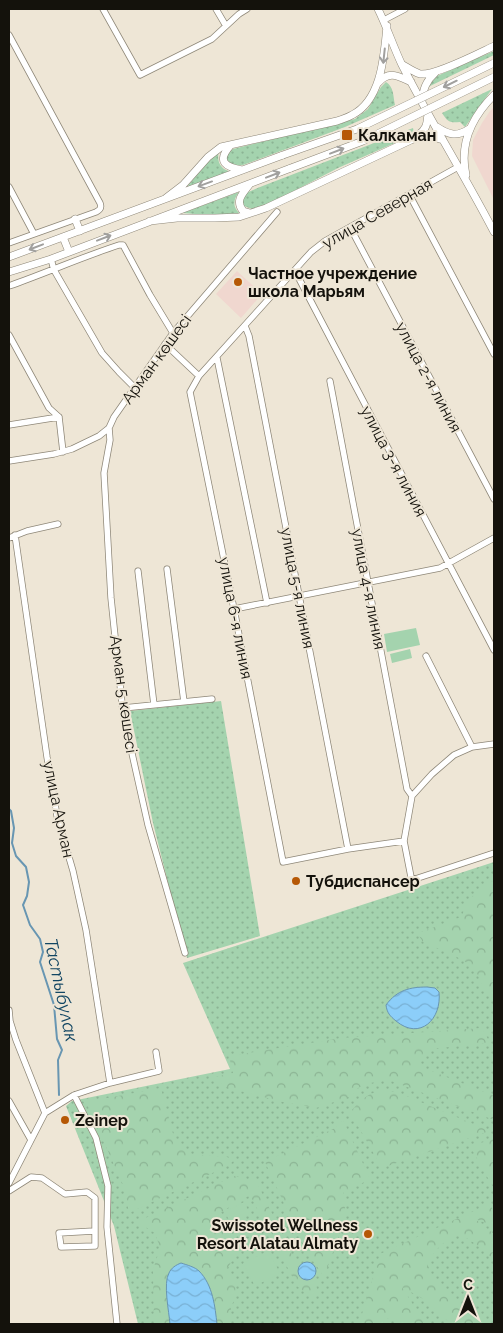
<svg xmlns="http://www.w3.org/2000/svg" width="503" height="1333" font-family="Raleway,sans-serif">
<defs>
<pattern id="grass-dots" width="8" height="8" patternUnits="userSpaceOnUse" patternTransform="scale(1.25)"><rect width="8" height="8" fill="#a4d3ae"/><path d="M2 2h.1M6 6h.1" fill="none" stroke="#8cb494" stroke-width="1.8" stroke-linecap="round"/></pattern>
<pattern id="forest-crowns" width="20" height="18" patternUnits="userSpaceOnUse" patternTransform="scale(1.25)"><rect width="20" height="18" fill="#a4d3ae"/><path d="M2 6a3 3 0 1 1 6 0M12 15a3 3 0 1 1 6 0" fill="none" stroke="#8cb494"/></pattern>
<pattern id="water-waves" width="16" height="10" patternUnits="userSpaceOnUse" patternTransform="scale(1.25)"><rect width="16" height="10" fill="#8ccef9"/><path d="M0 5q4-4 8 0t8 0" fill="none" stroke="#78b0d4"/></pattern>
</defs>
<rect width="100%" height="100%" fill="#eee6d6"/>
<path fill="#f0d7cf" d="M494,107V200L472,156L473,140L482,123L490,111Z
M237,271L262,294L241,318L216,294Z"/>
<path fill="url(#grass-dots)" d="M494,51V55L428,87L437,76Z
M386,82C394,87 393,96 395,105L345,127L243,165L236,166L227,162L226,157L229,152L233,149L355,119L368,109L381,87Z
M492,89L465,127L460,122C449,123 448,122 442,113Z
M413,128L414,133L406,138L338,168L271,203L252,209L244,206L242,199L246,193L260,187Z
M219,151C216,162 221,170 232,172L187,187L208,161Z
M239,192C232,201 233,209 242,215L221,216L182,213Z
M221,701L260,936L187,958L153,823L130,711Z
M494,862V1324H138L114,1226L66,1106L72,1101L230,1069L183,963Z"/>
<path fill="url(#forest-crowns)" d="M494,880V995H491L483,988L477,973L469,964L450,953L434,947L423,942L419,936L421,932L461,917L470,898Z
M482,1028L490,1043L429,1049L414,1064L494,1096V1120L389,1080L370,1083L358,1088L352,1096L316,1108L283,1102L229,1088L211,1078L233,1073L229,1056L342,1038Z
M161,1088L169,1122L177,1145L191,1154L227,1157L234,1160L229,1165L129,1213L124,1187L86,1102Z
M384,1090L399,1093L490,1131L382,1168L350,1112C361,1100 367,1093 384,1090Z
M343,1120L370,1179L343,1193L346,1216L324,1277L303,1245L265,1162L335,1128Z
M494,1139V1189L470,1146Z
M234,1176L256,1181L298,1267L299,1275C303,1280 308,1281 312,1277L319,1293L308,1295L297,1286L250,1195L221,1212L238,1245L233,1259L227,1269L235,1283L236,1296L231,1307V1324H217L212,1294L168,1274L167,1286L170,1324H154L153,1270L160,1248L155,1233L137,1222Z
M489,1204L494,1211V1226L475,1219L494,1234V1260C486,1252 472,1240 462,1236C451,1232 433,1252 429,1261C427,1264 428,1269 428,1273L445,1292L487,1324H451L425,1300L402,1287L425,1324H401V1323L395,1318L386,1319L383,1324H359L380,1254Z"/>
<path fill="#a4d3ae" d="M416,628L420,645L387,652L384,634Z
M410,649L412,658L392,663L390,654Z
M244,1202L250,1214L231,1224L225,1212Z
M253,1219L259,1231L240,1240L234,1229Z
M268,1251L280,1273L255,1286L243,1263Z"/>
<path fill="url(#water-waves)" stroke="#6896b2" d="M427,987L435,988L439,992C442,1019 420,1041 396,1021C390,1016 387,1013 386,1005C397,990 410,987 427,987Z
M298 1271a9 9 0 1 1 18 0a9 9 0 1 1-18 0Z
M181,1263C187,1265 195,1267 199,1271C213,1285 215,1307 217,1324H170C169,1312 163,1283 169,1273C171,1268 176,1265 181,1263Z"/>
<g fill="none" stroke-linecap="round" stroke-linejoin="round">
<path stroke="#6896b2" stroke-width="2" d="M9,809L11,811L14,828L12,843L16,856L26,867L29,882L27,896L23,905L30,925L40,939L43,952L40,962L54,1005L57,1039L62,1050L58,1060L59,1095"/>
<g stroke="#8e8778" stroke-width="7">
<path id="minor" d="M103,9L140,75L212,39L239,14L247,9
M216,9L226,26
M384,20L405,9
M9,35L100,203C102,208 100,210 96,212L9,243
M9,187L34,234
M409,194L494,354
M350,227L494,499
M51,259L54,270L102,353L119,372L134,387
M295,271L494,650
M9,286C46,273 82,257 119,245H123L150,295L173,333
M245,326L249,336L348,849
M9,335L49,408L59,417
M165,344L199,376
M217,358L267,603
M330,381L407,789L412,796
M59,417L63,452
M9,425L59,417
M109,428L110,440L104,473L111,598L123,713L148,825L185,953
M9,461L54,454L72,449L99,436L109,428L114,417L173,333L277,212
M9,538L27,531L58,524
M167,569L184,702
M138,571L154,705
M234,609L440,568L494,538
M426,656L472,747
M123,708L212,699
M494,744L472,747L454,755L432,774L412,796L404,841L411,877L415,879L494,853
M404,841L348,849L283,862L234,609L190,392L199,376L311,252L325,241L458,167
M9,1010L10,1021L16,1040L45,1113
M110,1083L159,1071L156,1052
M74,1095L96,1138L108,1186L107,1227L117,1324
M9,1101L31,1140
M9,1183L45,1113L74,1095L110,1083L86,930L73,871L57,816L47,757L15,535
M9,1191L31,1177L42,1178L65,1194L87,1192L95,1198V1246L61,1247L59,1233L94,1231"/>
</g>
<g stroke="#8e8778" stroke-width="8">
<path id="major" d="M378,9C387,27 393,46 402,65C431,122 465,176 494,232
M403,65C408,68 414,72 420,74C435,76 479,53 494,46
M378,83C389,70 398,76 411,82
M422,102C423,89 426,81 435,73
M437,127C449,135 457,137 469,129
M418,135C427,129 427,124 428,113
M230,146C216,162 226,167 242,170
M466,175C459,143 472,117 494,95
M249,185C242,194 235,201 243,211L250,213
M166,198L183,185L208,157L221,147L337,121C342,119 347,118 352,115C382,100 384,55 387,26
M75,219L80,231
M150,221L177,218H215L239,217L266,208L411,140L426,135L443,140
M63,237L69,252
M9,257L283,155
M9,272L51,259L291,168"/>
</g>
<use href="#minor" stroke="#fff" stroke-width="5.5"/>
<use href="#major" stroke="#fff" stroke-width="7"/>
<g stroke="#8e8778" stroke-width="8" stroke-linecap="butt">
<path id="major-bridge" d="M283,155L357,129L494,63
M291,168L363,141L494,77"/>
</g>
<use href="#major-bridge" stroke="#fff" stroke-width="7"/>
</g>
<defs><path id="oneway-shaft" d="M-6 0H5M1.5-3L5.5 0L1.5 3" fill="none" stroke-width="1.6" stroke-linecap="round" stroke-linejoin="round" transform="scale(1.25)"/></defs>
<g stroke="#a1a09e">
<use href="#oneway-shaft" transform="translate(384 56) rotate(96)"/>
<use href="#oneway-shaft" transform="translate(450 84) rotate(154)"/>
<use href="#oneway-shaft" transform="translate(337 151) rotate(-21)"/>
<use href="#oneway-shaft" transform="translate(273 175) rotate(-21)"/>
<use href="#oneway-shaft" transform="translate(205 184) rotate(160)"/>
<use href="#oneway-shaft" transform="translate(104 238) rotate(-21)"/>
<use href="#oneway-shaft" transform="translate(36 247) rotate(159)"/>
</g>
<g fill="#b65805" stroke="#eee6d6" stroke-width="2">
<rect x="341" y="129" width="12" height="12" rx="2.5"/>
<circle cx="238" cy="282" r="5"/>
<circle cx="296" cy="881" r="5"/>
<circle cx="65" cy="1120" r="5"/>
<circle cx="368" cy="1234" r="5"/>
</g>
<g text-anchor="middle" stroke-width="4" stroke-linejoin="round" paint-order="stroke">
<g font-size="16" font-weight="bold" fill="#14120c" stroke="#eee6d6" text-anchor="start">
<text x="358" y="141">Калкаман</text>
<text x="248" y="279">Частное учреждение<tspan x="248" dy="18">школа Марьям</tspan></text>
<text x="306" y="887">Тубдиспансер</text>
<text x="75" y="1126">Zeinep</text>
<text x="358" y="1231" text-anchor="end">Swissotel Wellness<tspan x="358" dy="18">Resort Alatau Almaty</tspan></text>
</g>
<g font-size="16" fill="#14120c" stroke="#eee6d6">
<text transform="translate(377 213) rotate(-30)" y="6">улица Северная</text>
<text transform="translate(156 359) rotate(-54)" y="6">Арман көшесі</text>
<text transform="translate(429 377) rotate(62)" y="6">улица 2-я линия</text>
<text transform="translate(394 461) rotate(62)" y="6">улица 3-я линия</text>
<text transform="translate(298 588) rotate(79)" y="6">улица 5-я линия</text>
<text transform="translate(369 589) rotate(79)" y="6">улица 4-я линия</text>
<text transform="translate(236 618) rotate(79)" y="6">улица 6-я линия</text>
<text transform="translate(124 694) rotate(82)" y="6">Арман 5 көшесі</text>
<text transform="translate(59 809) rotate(78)" y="6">улица Арман</text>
</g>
<g font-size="18" font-style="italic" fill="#124663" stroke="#eee6d6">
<text transform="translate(61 990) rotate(78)" y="6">Тастыбулак</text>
</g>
</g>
<rect width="503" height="1333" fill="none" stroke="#14120c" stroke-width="20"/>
<g transform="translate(468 1298)" stroke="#eee6d6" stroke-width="4" paint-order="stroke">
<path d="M0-4L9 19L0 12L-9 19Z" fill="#14120c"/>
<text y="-8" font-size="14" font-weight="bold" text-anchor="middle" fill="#14120c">С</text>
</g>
</svg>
